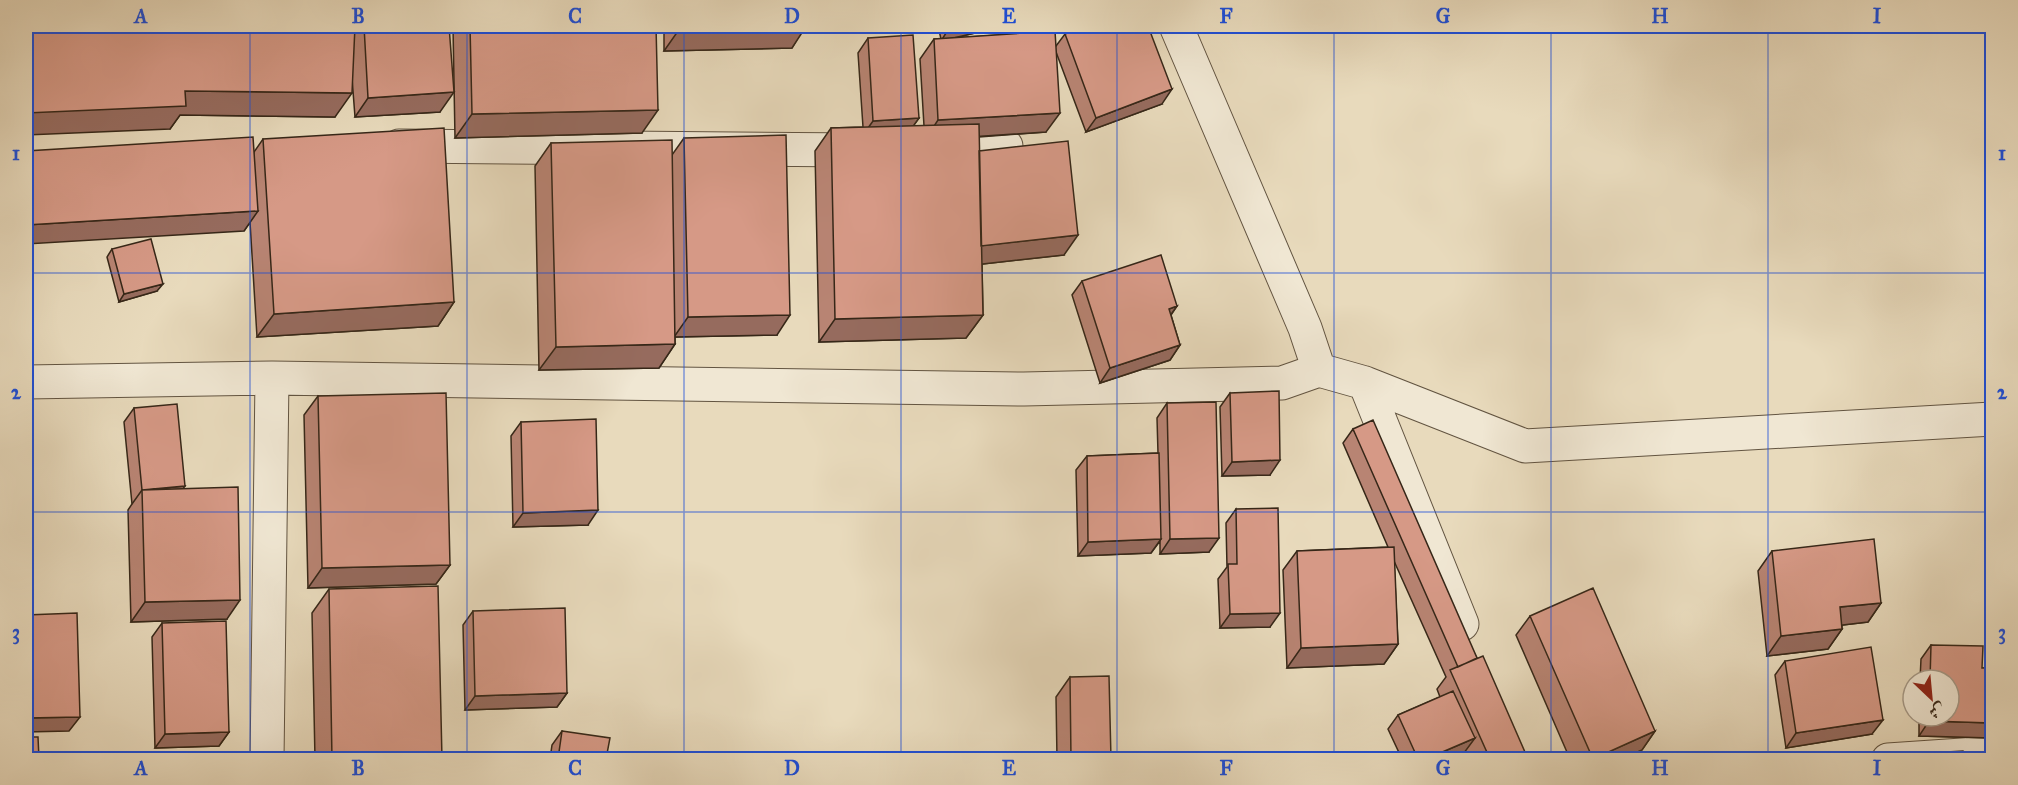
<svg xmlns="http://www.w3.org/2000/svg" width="2018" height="785" font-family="'IM FELL Great Primer',Amiri,serif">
<rect width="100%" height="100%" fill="#e8dabc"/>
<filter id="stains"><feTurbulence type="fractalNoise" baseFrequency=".00333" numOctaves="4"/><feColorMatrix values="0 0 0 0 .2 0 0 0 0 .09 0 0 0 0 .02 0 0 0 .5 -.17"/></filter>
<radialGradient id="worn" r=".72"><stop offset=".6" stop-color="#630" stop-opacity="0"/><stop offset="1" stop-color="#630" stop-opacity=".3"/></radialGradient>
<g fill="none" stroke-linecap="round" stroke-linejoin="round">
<g stroke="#625441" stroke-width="35">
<path id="minor" d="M399,146L861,150
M933,148L1006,146
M1319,370L1365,383L1525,446L1992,419
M26,382L272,378L1024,389L1282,383L1319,370L1305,328L1176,26
M1365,383L1462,624
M267,760L272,378
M1888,760L1992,753"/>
</g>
<use href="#minor" stroke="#f0e7d3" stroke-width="33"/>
</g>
<path fill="#b88473" stroke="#362718" stroke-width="1.5" d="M26,26H449L440,112L355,117L352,78L335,117L180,115L170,129Z
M453,26H656L642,133L455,138Z
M664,26H805L792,48L664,51Z
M938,26H983L979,32L953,38L1014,34L1011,26H1045L1043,28L1031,33L1056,46L1065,34L1162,104L1086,132L1056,52L1046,132L979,137V151L1064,255L982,264L983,315L966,338L819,342L815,151L831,128L863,127L858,53L868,38L919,118L913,126H924L920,59L934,39H941Z
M684,138L777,335L675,337V344L659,368L539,370L535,166L551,143L672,155Z
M263,139L454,302L438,326L257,337L250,222L244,231L254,152Z
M112,249L157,291L119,302L107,257Z
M1082,281L1177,306L1171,315L1180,345L1170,360L1100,383L1072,295Z
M1230,393L1270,475L1222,476L1220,407Z
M318,396L450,565L436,584L308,588L304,415Z
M1167,403L1209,552L1160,554V541L1151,553L1078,556L1076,470L1087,456L1158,453L1157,418Z
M134,408L183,489L227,619L131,622L128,510L132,504L124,422Z
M521,422L588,525L513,527L511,436Z
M1353,429L1477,658L1528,759H1467L1464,753L1449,759H1402L1388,729L1398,715L1440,697L1437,689L1446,677L1394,561L1398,644L1384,664L1287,668L1283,570L1297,551L1388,547L1343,443Z
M1236,509L1270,627L1220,628L1218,579L1227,567L1226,523Z
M1772,551L1881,603L1868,622L1842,625V629L1828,649L1767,656L1758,571Z
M329,589L442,759H315L312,613Z
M473,611L567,693L557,707L465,710L463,625Z
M1530,616L1655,731L1642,750L1621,759H1570L1516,635Z
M162,623L229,732L219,746L155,748L152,637Z
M1931,645L1982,668H1992V738L1919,736V716H1949V680H1920L1921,659Z
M1785,661L1872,734L1786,748L1775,675Z
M1070,677L1111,759H1057L1056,697Z
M562,731L606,759H550L552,745Z"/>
<path fill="#966b5e" stroke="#362718" stroke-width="1.5" d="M977,26H983L979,32L941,41L946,33Z
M1025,26H1045L1043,28L1016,38Z
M805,28L792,48L664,51L678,31Z
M1172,89L1162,104L1086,132L1096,118Z
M185,91L352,93L335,117L180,115L170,129L26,135V113Z
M454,92L440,112L355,117L368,98Z
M658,110L642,133L455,138L472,114Z
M1060,113L1046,132L925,140L938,120Z
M919,118L909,132L863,135L873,121Z
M258,211L244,231L26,244V225Z
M1078,235L1064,255L965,266L978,246Z
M163,284L157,291L119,302L124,294Z
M454,302L438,326L257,337L274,314Z
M1177,306L1167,320L1169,309Z
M790,315L777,335L674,337L688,317Z
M983,315L966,338L819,342L835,319Z
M675,344L659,368L539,370L556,347Z
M1180,345L1170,360L1100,383L1110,368Z
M1280,460L1270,475L1222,476L1232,462Z
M185,486L175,500L142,490L132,504L142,490Z
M598,510L588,525L513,527L523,513Z
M1219,538L1209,552L1160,554L1170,539Z
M1161,539L1151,553L1078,556L1088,542Z
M450,565L436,584L308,588L322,568Z
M240,600L227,619L131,622L145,602Z
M1881,603L1868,622L1826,627L1840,607Z
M1280,613L1270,627L1220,628L1230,614Z
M1842,629L1828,649L1767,656L1781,636Z
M1398,644L1384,664L1287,668L1301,648Z
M567,693L557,707L465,710L475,696Z
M80,717L69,731L26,732V718Z
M1883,720L1872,734L1786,748L1796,733Z
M1929,721L1992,723V738L1919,736Z
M1655,731L1642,750L1621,759H1592Z
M229,732L219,746L155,748L165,734Z
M1475,738L1464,753L1449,759H1426Z"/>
<path fill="#d69986" stroke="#362718" stroke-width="1.5" d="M26,26H355L352,93L185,91L186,106L26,113Z
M364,26H449L454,92L368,98Z
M470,26H656L658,110L472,114Z
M678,26H805V28L678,31Z
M945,26H977L946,33Z
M1086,26H1148L1172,89L1096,118L1065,34Z
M1055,31L1060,113L938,120L934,39Z
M913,35L919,118L873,121L868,38Z
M979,124L983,315L835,319L831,128Z
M444,128L454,302L274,314L263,139Z
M786,135L790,315L688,317L684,138Z
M253,137L258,211L26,225V151Z
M672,140L675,344L556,347L551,143Z
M1068,141L1078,235L981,246L979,151Z
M151,239L163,284L124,294L112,249Z
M1161,255L1177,306L1169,309L1180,345L1110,368L1082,281Z
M1279,391L1280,460L1232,462L1230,393Z
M446,393L450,565L322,568L318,396Z
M1216,402L1219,538L1170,539L1167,403Z
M177,404L185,486L142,490L134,408Z
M596,419L598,510L523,513L521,422Z
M1373,420L1477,658L1458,667L1353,429Z
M1159,453L1161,539L1088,542L1087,456Z
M238,487L240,600L145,602L142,490Z
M1278,508L1280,613L1230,614L1228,564H1237L1236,509Z
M1874,539L1881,603L1840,607L1842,629L1781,636L1772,551Z
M1394,547L1398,644L1301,648L1297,551Z
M438,586L442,759H332L329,589Z
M1593,588L1655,731L1593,759L1530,616Z
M565,608L567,693L475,696L473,611Z
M77,613L80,717L26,718V615Z
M226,621L229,732L165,734L162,623Z
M1931,645L1983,646L1982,668H1992V723L1929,721V716H1949V680H1930Z
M1871,647L1883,720L1796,733L1785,661Z
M1483,656L1528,759H1490L1450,670Z
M1109,676L1111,759H1071L1070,677Z
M1453,691L1475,738L1426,759H1418L1398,715Z
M562,731L610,738L606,759H558Z
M26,737H38L39,759H26Z
M1963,751L1964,759H1828Z"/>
<path fill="none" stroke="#1d4ed8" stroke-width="1.5" stroke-opacity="0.55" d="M250,26V760M467,26V760M684,26V760M901,26V760M1117,26V760M1334,26V760M1551,26V760M1768,26V760M26,273H1992M26,512H1992"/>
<rect width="2018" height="785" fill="none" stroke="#e8dabc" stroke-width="66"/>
<g transform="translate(1931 698) rotate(154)"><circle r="28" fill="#f0e7d3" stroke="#a69a88" stroke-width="1.5"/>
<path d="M0-4.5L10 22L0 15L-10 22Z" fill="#8f2418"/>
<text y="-9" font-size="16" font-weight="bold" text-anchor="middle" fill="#362718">ش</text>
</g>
<rect x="33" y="33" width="1952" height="719" fill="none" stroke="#1d4ed8" stroke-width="2"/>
<g font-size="20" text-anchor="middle" font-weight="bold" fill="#1d4ed8">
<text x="141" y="23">A</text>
<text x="358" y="23">B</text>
<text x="575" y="23">C</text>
<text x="792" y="23">D</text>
<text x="1009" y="23">E</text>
<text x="1226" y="23">F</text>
<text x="1443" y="23">G</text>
<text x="1660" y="23">H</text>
<text x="1877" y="23">I</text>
<text x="16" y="160">1</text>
<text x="2002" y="160">1</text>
<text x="16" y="399">2</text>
<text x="2002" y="399">2</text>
<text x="16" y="639">3</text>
<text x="2002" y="639">3</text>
<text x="141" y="775">A</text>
<text x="358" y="775">B</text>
<text x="575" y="775">C</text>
<text x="792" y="775">D</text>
<text x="1009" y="775">E</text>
<text x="1226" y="775">F</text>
<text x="1443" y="775">G</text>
<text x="1660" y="775">H</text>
<text x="1877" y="775">I</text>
</g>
<rect width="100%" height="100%" filter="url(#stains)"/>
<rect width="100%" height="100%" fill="url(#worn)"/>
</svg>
